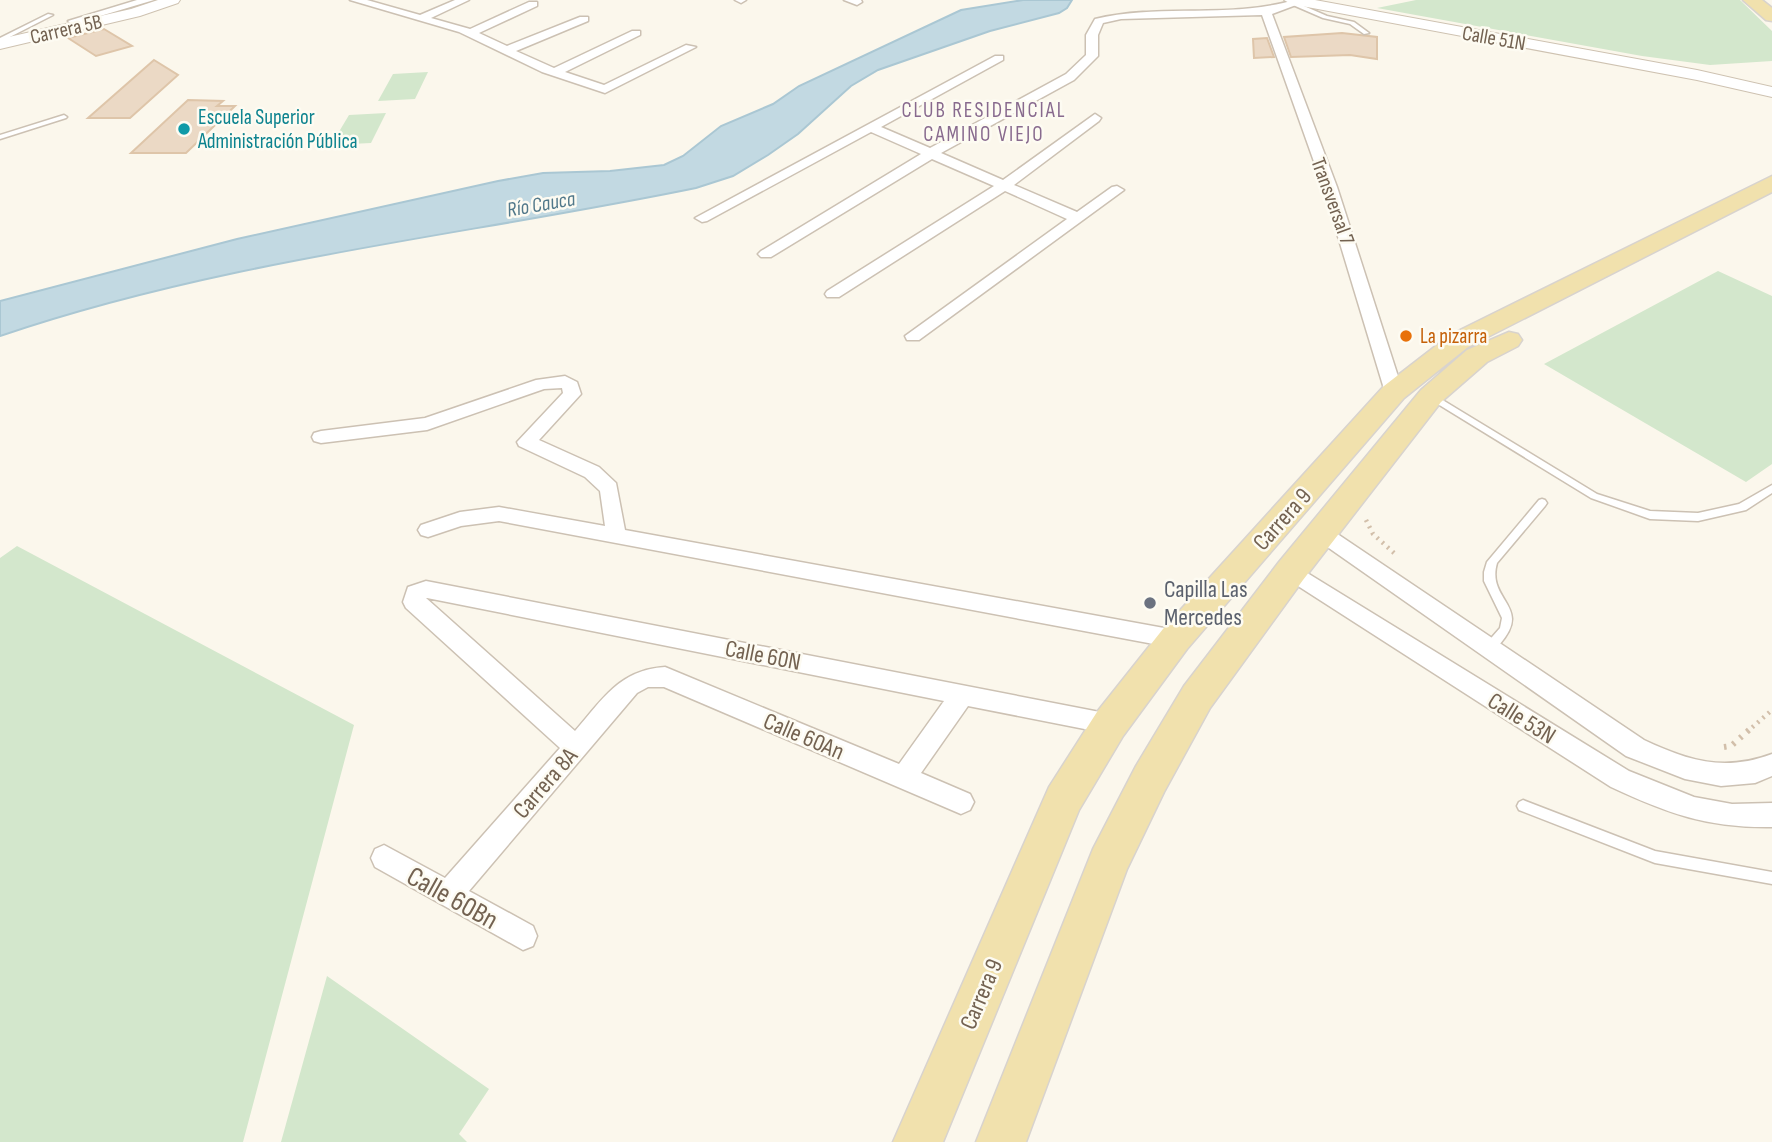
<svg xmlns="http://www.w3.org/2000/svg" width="1772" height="1142" font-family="'Sofia Sans Condensed',sans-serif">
<rect width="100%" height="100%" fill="#fbf7ec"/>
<path fill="#d3e7cc" d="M1416,0H1740L1772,31V61L1710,65L1642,56L1377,8Z
M428,72L415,99L378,101L393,74Z
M386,113L371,143L331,145L349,115Z
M1718,271L1772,296V464L1746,482L1544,364Z
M17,546L354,725L243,1142H0V558Z
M327,976L489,1089L459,1134L467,1142H281Z"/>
<path fill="#c2d9e2" stroke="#aac7d3" stroke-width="2" d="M1023,0H1072L1067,8L1059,13L990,31L878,70L851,86L798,134L768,155L733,176L696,188C463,236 226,259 0,336V301L237,239L498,181L543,173L610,171L664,165L683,156L721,126L773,104L799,86L961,10Z"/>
<path fill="#ebd9c5" stroke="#dec5a9" stroke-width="2" d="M104,29L132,46L96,56L68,38Z
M1342,33L1377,37V59L1350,55L1291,57L1284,37Z
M1267,38L1274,57L1254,58L1253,39Z
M154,60L178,75L130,118H88Z
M188,100L223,101L217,106H235L186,153H131Z"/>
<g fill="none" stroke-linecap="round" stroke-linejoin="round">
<g stroke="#ccc1b3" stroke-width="3">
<path id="lane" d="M1293,3H1297L1327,16L1354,22L1369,33L1364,34L1350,24L1323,18L1293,5Z
M48,14L53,15L0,42V38Z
M64,115L67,117L66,118L0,139V135Z
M1431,393L1597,494L1650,511L1698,513L1739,504L1772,485V493L1746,510L1698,521L1650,519L1591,498L1428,398L1427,396Z
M1542,499L1545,500L1547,503L1545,506L1497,563C1486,601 1534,606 1499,645C1494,650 1492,652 1485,651L1483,648L1485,645L1500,628L1502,618L1484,581V572L1487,562L1539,500Z
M1523,800L1655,851L1772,872V884L1655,863L1519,810L1517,806L1519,802Z"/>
</g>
<g stroke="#ccc1b3" stroke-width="3">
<path id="street" d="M137,0H154L80,22L84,27L78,30L68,21Z
M350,0H367L420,15L455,0H469L431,18L470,29L529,2H537V6L479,33L507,46L580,17H588V21L516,51L554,68L632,31H640V35L565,72L604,85L686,45L696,47L605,93L542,72L459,32Z
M735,0H746L741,3Z
M844,0H861L862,2L857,5Z
M1294,0L1304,2L1272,14L1337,187L1403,392L1400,396H1388L1385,392L1323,187L1262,15L1121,19L1103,23L1098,35V56L1074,80L941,153L1003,180L1095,114L1101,118L1099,121L1014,185L1077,212L1112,187L1117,186L1124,190L919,340H907L905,336L1067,219L1005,191L839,297H827L825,294L827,291L994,186L932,159L771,257H761L758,254L761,251L921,154L871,132L707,221L702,222L695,218L995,56H1003V60L881,127L930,148L1066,74L1086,55V35L1095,19C1161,3 1230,19 1294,0Z
M565,376L577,382L581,394L539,440L599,467L616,483L625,530L1175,630L1183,633L1186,639L1183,645L1175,648L499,521L461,526L428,537L421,535L418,530L421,525L460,512L499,507L605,526L600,491L585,477L519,446L517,442L563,393L562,388L544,389L427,430L321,443L314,441L312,437L314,433L321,431L425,418L536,380Z
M1323,526L1330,529L1644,740C1689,761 1724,772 1772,754V776L1755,783L1721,786L1685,779L1626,756L1316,539L1313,534L1316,529Z
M1291,563L1629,771L1694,797L1732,804L1772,803V827C1708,828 1669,814 1611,787L1284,577L1280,571L1284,565Z
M426,581L1110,714L1118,717L1122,724L1118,731L1110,734L968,706L921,773L970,794L974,802L970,810L961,814L664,687H648L637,693L469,891L533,926L537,936L533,946L523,950L375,867L371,858L375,849L384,845L445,878L560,748L406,608L403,602L408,587ZM426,598H427L944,701L899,764L665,667C619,670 603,699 575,731Z"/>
</g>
<g stroke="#cec2b1" stroke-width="2">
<path id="secondary" d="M158,0H180L178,3L140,16L0,49V39L131,9Z
M1284,0H1315L1697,70L1772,87V97L1697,80L1291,4Z"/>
</g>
<g stroke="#d8d3ce" stroke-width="3">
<path id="primary" d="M1743,0H1762L1772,8V21L1766,20Z
M1772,176V192L1468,347L1404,398L1187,649L1123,736L1079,810L943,1142H893L1049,787L1097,712L1163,629L1384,386L1450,335Z
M1509,332L1518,334L1522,340L1518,346L1487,362L1441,402L1303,580L1210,708L1164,792L1127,869L1026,1142H976L1093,849L1136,766L1184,686L1279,562L1421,390L1467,350Z"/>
</g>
<path stroke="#d2bfaa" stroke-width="4.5" stroke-dasharray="2 5" stroke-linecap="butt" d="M1366,520L1373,534L1394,553
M1747,732L1772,710"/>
<path stroke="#d2bfaa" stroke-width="6" stroke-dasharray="2.5 7" stroke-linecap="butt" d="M1724,747L1731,746L1749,730"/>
<use href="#lane" fill="#fff" fill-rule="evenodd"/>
<use href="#street" fill="#fff" fill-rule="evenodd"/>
<use href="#secondary" fill="#fff" fill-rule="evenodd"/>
<use href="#primary" fill="#f1e1ad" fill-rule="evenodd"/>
</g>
<circle fill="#0f9aa8" stroke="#fdfbf2" stroke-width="2.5" cx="184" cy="129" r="7"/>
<circle fill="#e8710a" stroke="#fdfbf2" stroke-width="2.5" cx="1406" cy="336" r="7"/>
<circle fill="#6b7280" stroke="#fdfbf2" stroke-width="2.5" cx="1150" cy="603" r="7"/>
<g text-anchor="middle" stroke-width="5" stroke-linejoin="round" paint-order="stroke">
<g font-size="21" fill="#736251" stroke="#fdfbf2">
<text transform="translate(66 29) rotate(-13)" y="7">Carrera 5B</text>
<text transform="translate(1494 38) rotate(10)" y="7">Calle 51N</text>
<text transform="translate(1333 201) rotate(70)" y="7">Transversal 7</text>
</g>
<g font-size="21" letter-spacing="2" fill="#886a8e" stroke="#fdfbf2">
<text x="984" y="117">CLUB RESIDENCIAL<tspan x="984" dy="24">CAMINO VIEJO</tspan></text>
</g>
<g font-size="21" fill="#0d838f" stroke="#fdfbf2" text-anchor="start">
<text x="198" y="124">Escuela Superior<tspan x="198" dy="24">Administración Pública</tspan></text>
</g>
<g font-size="21" font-style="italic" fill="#51788a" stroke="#fdfbf2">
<text transform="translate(541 204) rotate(-10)" y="7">Río Cauca</text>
</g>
<g font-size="21" fill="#c56008" stroke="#fdfbf2" text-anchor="start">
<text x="1420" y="343">La pizarra</text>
</g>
<g font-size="24" fill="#736251" stroke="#fdfbf2">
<text transform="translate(1282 519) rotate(-48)" y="8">Carrera 9</text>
<text transform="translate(763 655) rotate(11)" y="8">Calle 60N</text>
<text transform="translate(1522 718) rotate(32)" y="8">Calle 53N</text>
<text transform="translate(804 736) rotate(23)" y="8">Calle 60An</text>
<text transform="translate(545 783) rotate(-49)" y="8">Carrera 8A</text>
<text transform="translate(981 994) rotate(-67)" y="8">Carrera 9</text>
</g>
<g font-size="24" fill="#5b616d" stroke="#fdfbf2" text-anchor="start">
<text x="1164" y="597">Capilla Las<tspan x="1164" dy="28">Mercedes</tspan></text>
</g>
<g font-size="28" fill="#736251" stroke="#fdfbf2">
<text transform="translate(453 897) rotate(29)" y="10">Calle 60Bn</text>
</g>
</g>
</svg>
